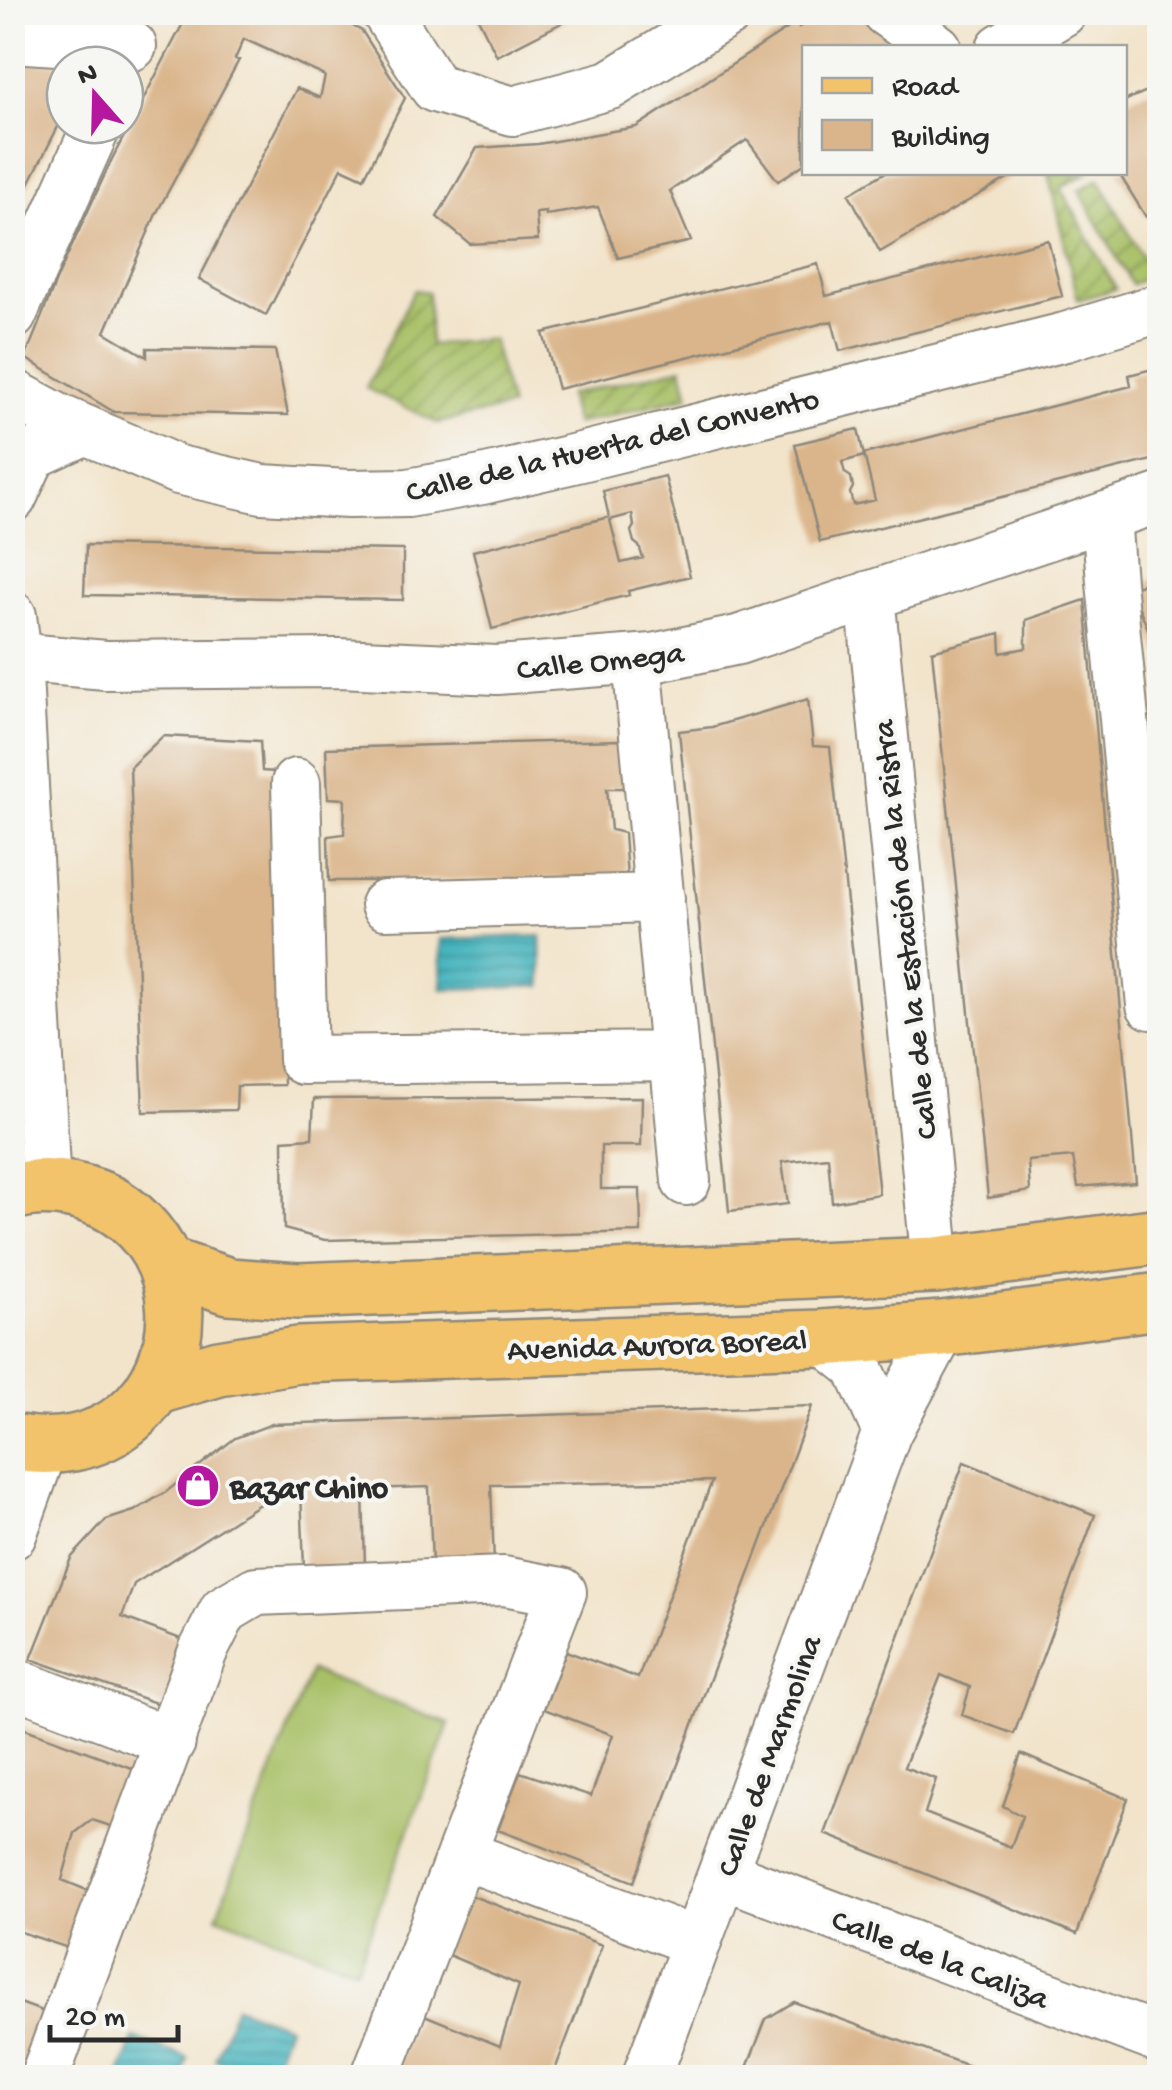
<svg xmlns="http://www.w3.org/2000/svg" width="1172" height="2090" font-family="'Gochi Hand',sans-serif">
<defs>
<pattern id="garden-furrows" width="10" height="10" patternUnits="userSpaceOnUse" patternTransform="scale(2.5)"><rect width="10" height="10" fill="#a8c066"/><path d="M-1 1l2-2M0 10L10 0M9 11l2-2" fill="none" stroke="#899c54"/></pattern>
<pattern id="water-rules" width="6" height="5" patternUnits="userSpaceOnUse" patternTransform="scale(2.5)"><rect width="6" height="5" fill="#43b3bd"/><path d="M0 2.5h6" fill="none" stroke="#38929a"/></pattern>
</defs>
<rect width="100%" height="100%" fill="#f6f6f2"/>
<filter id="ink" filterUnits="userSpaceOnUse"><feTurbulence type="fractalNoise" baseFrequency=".01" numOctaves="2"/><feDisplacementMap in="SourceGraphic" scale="20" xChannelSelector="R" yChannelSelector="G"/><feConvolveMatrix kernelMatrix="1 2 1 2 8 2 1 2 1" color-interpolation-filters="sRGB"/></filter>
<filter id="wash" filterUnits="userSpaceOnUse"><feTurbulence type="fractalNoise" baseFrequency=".0048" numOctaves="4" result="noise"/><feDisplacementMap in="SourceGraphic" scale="40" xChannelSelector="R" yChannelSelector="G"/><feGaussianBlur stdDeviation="2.25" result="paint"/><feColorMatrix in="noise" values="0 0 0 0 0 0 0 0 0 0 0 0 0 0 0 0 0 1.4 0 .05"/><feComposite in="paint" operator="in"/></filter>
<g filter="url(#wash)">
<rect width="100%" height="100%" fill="#f2e4cb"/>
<path fill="#a8c066" stroke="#6a7648" stroke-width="2.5" d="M310,1671L449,1724L356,1969L217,1916Z"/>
<path fill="url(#garden-furrows)" stroke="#6a7648" stroke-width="2.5" d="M1048,173H1087L1061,188L1116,289L1078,300Z
M1099,179L1152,274L1132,285L1079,190Z
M414,290L428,292L430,345L492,339L510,407L437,423L366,388Z
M682,367L689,396L575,424L568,395Z"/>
<path fill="url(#water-rules)" stroke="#376f74" stroke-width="2.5" d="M541,936L542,986L442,989L440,939Z
M235,2006L288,2026L269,2077H262L215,2059Z
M134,2038L188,2058L181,2077H119Z"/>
<g id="blocks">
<path fill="#dab58b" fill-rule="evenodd" d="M189,12H326L362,31L405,98L364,178L342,168L266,315L199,279L297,88L320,98L325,76L244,39L235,59L239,60L156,214L105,332L147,357V348L275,350L288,415L114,412L25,358L58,276L112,159Z
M475,12H583L497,56Z
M821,12H855L887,33L905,48H804V164L778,181L747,140L670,191L691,241L618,258L598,207L546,215V212L536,213L538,240L470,244L437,217L477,148L538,144L636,127L796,23L799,27Z
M12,61L62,64L65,69V113L12,217Z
M1149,90L1160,108V211L1146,217L1118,172H1124V101Z
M886,172H1018L880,252L849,194Z
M1048,240L1062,296L840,351L832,321L558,389L543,333L818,264L826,296Z
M1160,367V458L820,542L795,444L858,429L864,456L842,462L845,473L851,477L853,487L850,493L853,505L875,500L864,454L1131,386L1129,375Z
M665,476L690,576L628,591L629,595L492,629L473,551L609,517L603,491ZM632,514L634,526L631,531L634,542L639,546L643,558L621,563L610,520Z
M86,545L403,550V600L84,595Z
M1160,576V656H1159L1131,588Z
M1085,600L1136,1182L1078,1187L1073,1157L1028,1161L1030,1191L988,1198L932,651L1000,633L1001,653L1026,648V620Z
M808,699L813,746L830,747L879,1194L832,1202L828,1157L782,1162L788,1204L729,1211L679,731L712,727Z
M163,736L260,741L262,771L276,772L284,1085L237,1086L236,1110L143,1112L130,767Z
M621,740L625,788H607L611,830L624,833L627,879L329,881L328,836L344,834L345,799L328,798L326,748Z
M642,1097L641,1146H601V1189H640L641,1232L325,1240L284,1229L283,1140L312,1138L314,1099Z
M812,1406L634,1882L498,1830L520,1772L591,1796L613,1735L544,1709L566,1651L638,1678L712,1481L491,1485L494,1563L432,1565L429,1487L363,1489L365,1567L304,1568L301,1490L280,1491L134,1584L122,1617L194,1644L167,1707L31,1659L71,1558L106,1520L134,1511L166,1492L235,1438L272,1424Z
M964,1462L1095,1515L1014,1734L962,1715L970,1687L941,1675L904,1767L936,1779L925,1813L1011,1847L1022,1816L1003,1806L1021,1754L1128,1799L1077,1934L825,1834Z
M12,1724L145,1773L123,1830L92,1820L75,1833L62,1880L94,1893L74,1950L12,1929Z
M462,1892L602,1945L552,2078H405L394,2073L417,2012L500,2046L519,1985L439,1951Z
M12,2000L47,2013L21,2078H12Z
M794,2002L999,2077V2078H743L766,2019Z"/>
</g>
</g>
<g filter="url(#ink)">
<use href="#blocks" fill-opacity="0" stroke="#8e887b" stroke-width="2.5"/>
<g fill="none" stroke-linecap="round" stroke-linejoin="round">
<g stroke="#8e887b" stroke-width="52">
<path id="minor" d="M386,12L435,88L513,111L610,85L729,12
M886,12L937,48
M12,38L132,46
M1001,48L1062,12
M12,315L97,125
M12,393L60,419L178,470L262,489L348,494L408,493L482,480L581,457L1065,337L1160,308
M12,498L32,455L86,430
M1106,516L1111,582L1151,1005L1160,1003
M870,595L936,1265
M12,616L17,657L46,1187
M12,657L106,665L339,663L497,670L653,658L738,640L1160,498
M637,660L686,1181
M296,783L303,1060L674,1056
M385,905L660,898
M822,1338L858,1367L887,1432
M12,1535L44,1446
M12,1682L171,1742
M461,1854L697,1942
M723,1874L1160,2039
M44,2078L203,1651L224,1610L256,1591L504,1581L562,1592L375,2078
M646,2078L887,1432L942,1329"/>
</g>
<g stroke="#8e887b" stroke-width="60">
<path id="major" d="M12,1192C40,1184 68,1187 95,1197C121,1206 144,1227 158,1251C200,1324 160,1427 73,1443C52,1447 33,1446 12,1442
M166,1265L229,1286L298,1291L936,1265L1160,1236
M157,1386L219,1368L298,1355L822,1338L942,1329L1160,1301"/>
</g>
<use href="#minor" stroke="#fff" stroke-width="48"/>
<use href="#major" stroke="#f2c36a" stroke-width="55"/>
</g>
</g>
<defs>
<g id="shop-disc" transform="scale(2.25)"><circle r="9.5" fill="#b5179e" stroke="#f6f6f2"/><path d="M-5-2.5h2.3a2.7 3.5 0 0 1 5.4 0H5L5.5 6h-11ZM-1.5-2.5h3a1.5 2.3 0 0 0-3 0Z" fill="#fff"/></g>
</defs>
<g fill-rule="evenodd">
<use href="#shop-disc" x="198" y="1486"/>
</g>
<g text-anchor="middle" stroke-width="8" stroke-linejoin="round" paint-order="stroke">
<g font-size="32" fill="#2b2b2b" stroke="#f6f6f2">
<text transform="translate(612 443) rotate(-13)" y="11">Calle de la Huerta del Convento</text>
<text transform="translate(600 659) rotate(-6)" y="11">Calle Omega</text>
<text transform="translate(903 930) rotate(-96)" y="11">Calle de la Estación de la Ristra</text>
<text transform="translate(657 1343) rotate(-2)" y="11">Avenida Aurora Boreal</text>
<text transform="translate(767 1755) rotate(-70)" y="11">Calle de Marmolina</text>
<text transform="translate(941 1957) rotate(21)" y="11">Calle de la Caliza</text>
</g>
<g font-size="32" font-weight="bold" fill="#2b2b2b" stroke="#f6f6f2" text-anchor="start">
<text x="230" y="1497">Bazar Chino</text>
</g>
</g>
<rect width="1172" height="2090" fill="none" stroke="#f6f6f2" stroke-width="50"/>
<rect x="802" y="45" width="325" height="130" fill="#f6f6f2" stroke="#a5a5a2" stroke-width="2.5"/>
<rect x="822" y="78" width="50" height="15" fill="#f2c36a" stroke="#a5a5a2" stroke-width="2.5"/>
<text x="892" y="95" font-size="30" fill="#2b2b2b">Road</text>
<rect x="822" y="120" width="50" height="30" fill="#dab58b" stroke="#a5a5a2" stroke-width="2.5"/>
<text x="892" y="145" font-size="30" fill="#2b2b2b">Building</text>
<g transform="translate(95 95) rotate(340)"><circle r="48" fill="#f6f6f2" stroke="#a5a5a2" stroke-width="2.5"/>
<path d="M0-8L18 38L0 25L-18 38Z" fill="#b5179e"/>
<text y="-15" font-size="28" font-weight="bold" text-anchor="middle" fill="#2b2b2b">N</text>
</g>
<path d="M50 2025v15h128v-15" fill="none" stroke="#2b2b2b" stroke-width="5"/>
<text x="65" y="2025" font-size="30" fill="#2b2b2b" stroke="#f6f6f2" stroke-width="8" paint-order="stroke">20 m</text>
</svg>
